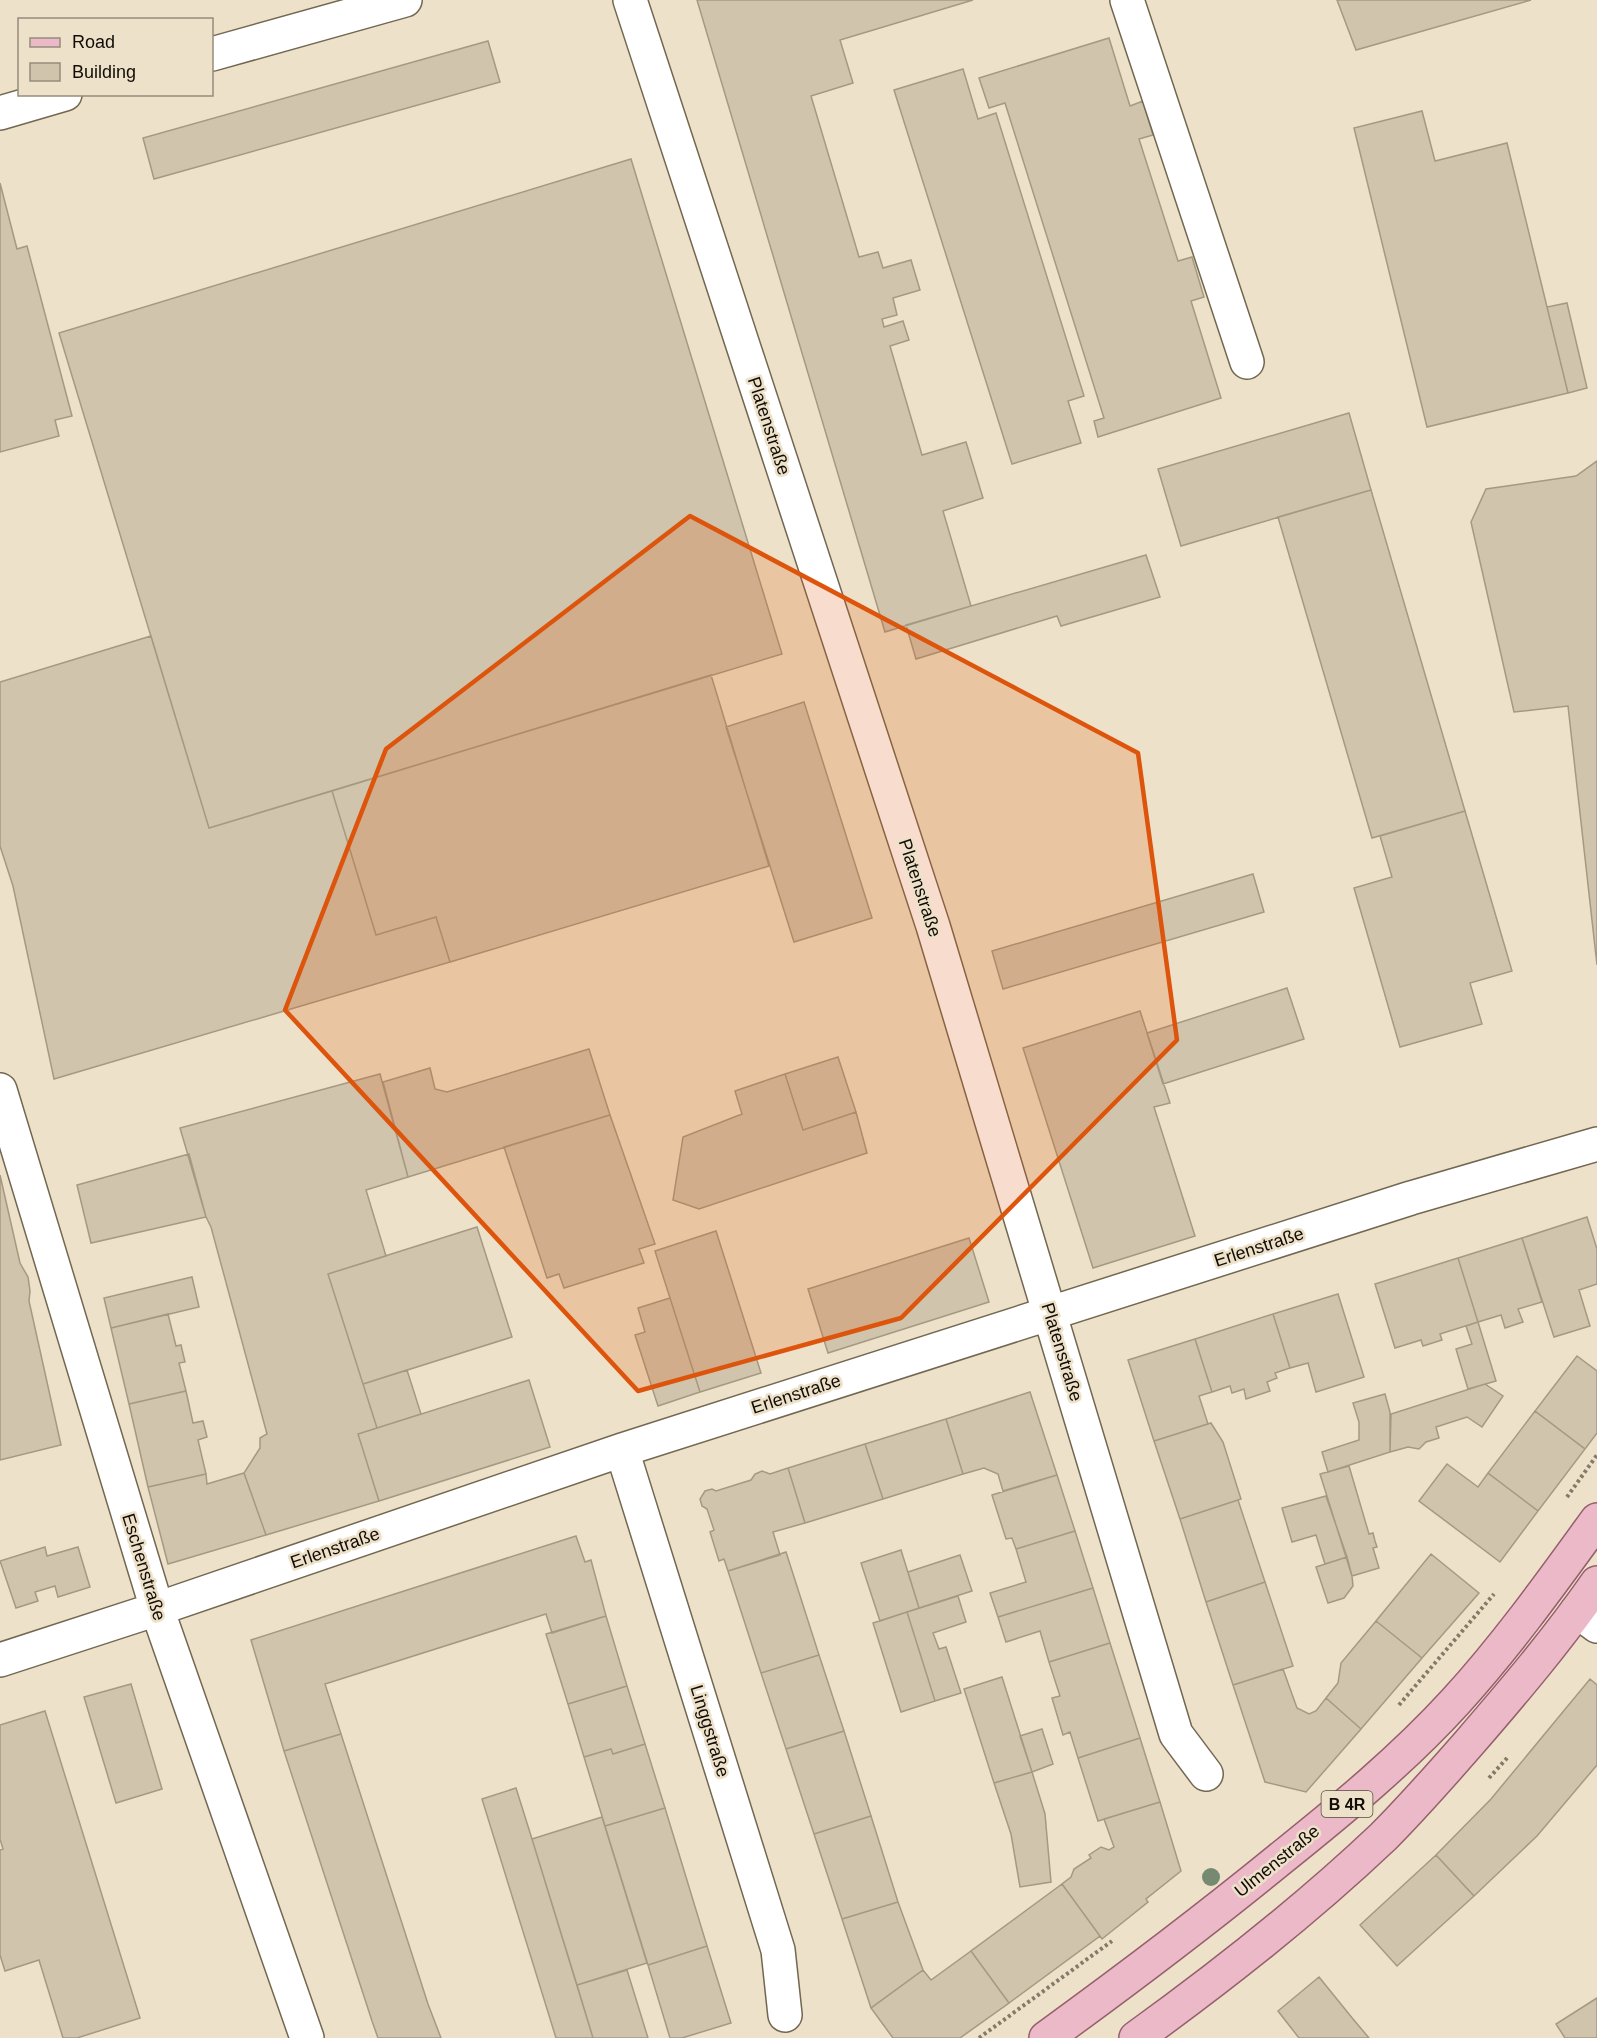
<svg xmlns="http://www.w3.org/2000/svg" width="1597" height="2038" font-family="Helvetica,sans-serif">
<rect width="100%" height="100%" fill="#eee1c9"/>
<path fill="#d0c4ad" stroke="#a59982" stroke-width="1.5" d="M697,0H973L840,40L853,83L811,96L859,257L878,252L883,268L911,260L920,290L893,298L897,315L882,319L884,327L903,321L909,340L890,346L922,455L966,442L983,498L943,511L971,606L885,632Z
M1337,0H1531L1356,50Z
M1109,38L1130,106L1143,101L1153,135L1139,139L1178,261L1192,257L1204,297L1191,301L1221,398L1098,437L1094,421L1104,418L1005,103L989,108L979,78Z
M488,41L500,82L154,179L143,138Z
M963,69L978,119L996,113L1084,396L1068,401L1081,443L1012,464L894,90Z
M1422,111L1435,161L1507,143L1568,393L1427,427L1354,128Z
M631,159L782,654L209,828L59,333Z
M0,183L17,249L27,246L72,416L55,420L59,436L0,452Z
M1567,303L1587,388L1568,393L1547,307Z
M1349,413L1371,490L1181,546L1158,469Z
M1597,461V965L1568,706L1514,712L1471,522L1486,489L1576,476Z
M1371,490L1465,811L1372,838L1278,517Z
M1146,555L1160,597L1061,626L1057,616L916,659L906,625Z
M151,636L209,828L332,791L376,935L436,917L450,962L54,1079L13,886L0,846V682Z
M711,675L769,866L450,962L436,917L376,935L332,791Z
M804,702L872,918L794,942L726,727Z
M1465,811L1512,971L1470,983L1482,1024L1400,1047L1354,888L1392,877L1380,836Z
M1253,874L1264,912L1003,989L992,951Z
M1287,988L1304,1039L1163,1084L1147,1033Z
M1140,1011L1170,1103L1154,1107L1195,1236L1093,1268L1023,1048Z
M589,1049L610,1115L408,1177L383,1082L430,1068L435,1089L447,1092Z
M838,1057L856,1112L803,1130L785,1074Z
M380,1074L408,1177L366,1190L386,1256L328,1274L377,1428L358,1434L379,1501L266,1535L244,1473L260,1448V1438L267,1434L211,1227L206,1217L180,1128Z
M785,1074L803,1130L856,1112L867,1153L699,1209L673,1200L683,1137L742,1114L735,1091Z
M610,1115L655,1244L639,1249L644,1263L564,1288L559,1274L547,1278L504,1147Z
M189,1154L206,1217L91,1243L77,1185Z
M0,1175L20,1263L28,1277L30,1291L29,1301L61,1445L0,1460Z
M1587,1217L1597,1249V1284L1579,1290L1590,1326L1554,1337L1522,1238Z
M477,1227L512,1337L363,1384L328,1274Z
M716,1231L761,1373L700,1392L655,1251Z
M969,1238L989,1302L828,1353L808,1289Z
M1522,1238L1542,1302L1518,1309L1523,1322L1505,1328L1501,1315L1478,1322L1458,1258Z
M1458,1258L1478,1322L1440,1334L1442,1340L1423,1346L1421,1340L1395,1348L1375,1284Z
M192,1277L199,1307L111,1328L104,1298Z
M1338,1294L1364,1377L1316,1392L1308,1363L1290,1368L1273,1314Z
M670,1298L700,1392L658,1406L635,1335L645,1332L638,1308Z
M168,1314L176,1346L181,1345L185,1362L179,1363L186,1391L129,1404L111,1328Z
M1273,1314L1290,1368L1275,1373L1277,1378L1267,1382L1270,1391L1246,1399L1244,1389L1232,1393L1230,1386L1212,1392L1195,1339Z
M1478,1322L1496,1381L1468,1389L1456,1349L1472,1344L1466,1326Z
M1195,1339L1212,1392L1199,1396L1208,1424L1154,1441L1128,1360Z
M1577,1356L1597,1371V1433L1585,1449L1535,1411Z
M407,1370L421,1414L377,1428L363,1384Z
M529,1380L550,1447L379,1501L358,1434Z
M1485,1384L1503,1396L1482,1427L1467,1417L1436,1427L1439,1438L1426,1442L1419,1449L1408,1447L1390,1452L1391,1414Z
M186,1391L193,1423L203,1421L207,1437L198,1440L206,1474L148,1487L129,1404Z
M1030,1392L1057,1475L1003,1491L998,1474L984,1468L963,1474L946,1419Z
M1385,1394L1390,1412V1452L1328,1472L1322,1452L1359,1440V1422L1353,1403Z
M1535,1411L1585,1449L1538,1511L1488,1473Z
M946,1419L963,1474L883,1499L865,1444Z
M1211,1423L1223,1442L1241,1499L1180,1519L1154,1441Z
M865,1444L883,1499L805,1523L788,1468Z
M1447,1464L1478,1487L1488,1473L1538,1511L1500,1562L1419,1501Z
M1349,1466L1369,1534L1373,1533L1375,1541L1377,1547L1373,1548L1379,1568L1352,1576L1320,1474Z
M788,1468L805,1523L773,1532L780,1555L728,1571L724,1559L719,1561L710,1532L714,1530L707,1509L702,1506L700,1499L705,1491L712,1489L716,1491L751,1480L755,1474L762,1471L770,1474Z
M244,1473L266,1535L168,1564L148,1487L206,1474L207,1484Z
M1057,1475L1075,1531L1016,1549L1012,1538L1006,1539L992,1495Z
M1326,1496L1347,1557L1325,1564L1316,1535L1292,1542L1282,1508Z
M1238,1500L1265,1582L1206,1602L1180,1519Z
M1075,1531L1093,1588L998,1617L990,1593L1026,1582L1016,1549Z
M576,1536L585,1562L591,1560L606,1616L552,1633L546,1614L325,1684L341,1734L284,1751L251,1640Z
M45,1547L47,1556L78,1547L90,1587L58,1597L55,1586L35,1592L38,1601L16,1608L0,1561Z
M901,1550L919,1608L880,1621L861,1563Z
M786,1552L819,1655L761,1673L728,1571Z
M1431,1554L1479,1593L1422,1658L1376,1621Z
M960,1555L972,1591L919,1608L908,1572Z
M1347,1557L1352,1576L1353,1586L1344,1598L1328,1603L1316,1567Z
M1265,1582L1293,1666L1233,1685L1206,1602Z
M1093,1588L1110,1643L1049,1662L1040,1631L1006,1642L998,1617Z
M958,1596L966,1622L933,1633L939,1649L946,1647L961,1693L935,1701L907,1612Z
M907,1612L935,1701L901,1712L873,1623Z
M606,1616L627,1686L568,1704L546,1634Z
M1376,1621L1422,1658L1361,1729L1326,1698L1338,1683L1341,1663Z
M1110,1643L1140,1738L1078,1758L1070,1732L1063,1735L1052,1698L1060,1696L1049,1662Z
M819,1655L844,1731L786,1749L761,1673Z
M1283,1669L1297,1708L1309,1714L1316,1711L1326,1698L1361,1729L1306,1792L1265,1782L1233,1685Z
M1002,1677L1032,1772L994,1783L964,1689Z
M1590,1679L1597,1685V1765L1537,1836L1474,1896L1436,1855L1491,1799Z
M131,1684L162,1789L116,1803L84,1697Z
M627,1686L645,1744L613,1754L611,1749L584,1757L568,1704Z
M45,1711L140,2018L77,2038H63L39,1960L5,1971L0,1955V1850L3,1849L0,1839V1725Z
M1042,1729L1053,1764L1032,1772L1020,1736Z
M844,1731L871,1816L814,1834L786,1749Z
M341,1734L428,2004L441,2038H378L372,2021L284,1751Z
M1140,1738L1160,1802L1098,1821L1078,1758Z
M645,1744L665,1808L605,1826L584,1757L611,1749L613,1754Z
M1032,1772L1045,1814L1051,1882L1020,1887L1011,1834L994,1783Z
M516,1788L532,1839L593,2038H556L482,1799Z
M1160,1802L1181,1871L1146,1899L1148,1902L1102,1939L1062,1884L1071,1877L1074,1869L1091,1858L1089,1855L1101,1847L1109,1850L1114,1847L1104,1819Z
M665,1808L707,1946L648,1965L605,1826Z
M871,1816L898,1902L842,1919L814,1834Z
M602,1817L647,1963L577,1985L532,1839Z
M1436,1855L1474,1896L1397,1966L1360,1925Z
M1062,1884L1100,1936L1009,2003L971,1951Z
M898,1902L923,1970L871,2008L842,1919Z
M707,1946L731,2023L682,2038H670L648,1965Z
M971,1951L1009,2003L960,2038H893L871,2008L923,1970L931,1980Z
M627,1970L648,2038H593L577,1985Z
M1319,1977L1353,2019L1369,2038H1299L1278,2011Z
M1597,1998V2038H1565L1556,2024Z"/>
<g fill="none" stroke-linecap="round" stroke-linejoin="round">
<g stroke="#726751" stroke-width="36">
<path id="minor" d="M630,0L933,926L1176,1734L1206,1774
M1127,0L1247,362
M212,54L405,0
M0,113L65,94
M0,1090L157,1609L307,2038
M622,1450L778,1950L785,2015
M1577,1611L1597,1626
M0,1660L157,1609L622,1450L1411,1198L1597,1144"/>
</g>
<g stroke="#965f6c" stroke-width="36">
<path id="major" d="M1046,2038C1126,1980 1204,1921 1280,1859C1341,1810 1402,1760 1455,1702C1507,1645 1552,1582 1597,1520
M1136,2038C1222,1976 1306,1910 1383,1837C1413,1807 1441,1775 1469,1743C1514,1691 1558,1639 1597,1583"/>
</g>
<path stroke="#837a6a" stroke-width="4" stroke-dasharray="3 3" stroke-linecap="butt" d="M1567,1497L1597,1455
M1399,1705L1494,1594
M1489,1778L1508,1757
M979,2038L1112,1941"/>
<use href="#minor" stroke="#fff" stroke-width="33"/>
<use href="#major" stroke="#ebb9c8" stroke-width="33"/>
</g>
<circle fill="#758a70" cx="1211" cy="1877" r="9"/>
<path fill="#dd550c" fill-opacity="0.2" stroke="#dd550c" stroke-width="4.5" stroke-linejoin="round" d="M690,516L1138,753L1177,1040L901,1318L638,1391L285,1010L386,749Z"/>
<g text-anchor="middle" stroke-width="5" stroke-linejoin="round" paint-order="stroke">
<rect fill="#eee1c9" stroke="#534c40" stroke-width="1.5" x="1321.5" y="1791" width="51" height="26" rx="4.5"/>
<g font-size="16" font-weight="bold" fill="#110c05">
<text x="1347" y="1810">B 4R</text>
</g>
<g font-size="18" fill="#110c05" stroke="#eee1c9">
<text transform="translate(769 426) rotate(72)" y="6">Platenstraße</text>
<text transform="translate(920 888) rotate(72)" y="6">Platenstraße</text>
<text transform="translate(1259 1247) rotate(-18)" y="6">Erlenstraße</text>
<text transform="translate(1062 1352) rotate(73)" y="6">Platenstraße</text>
<text transform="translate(796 1394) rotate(-18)" y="6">Erlenstraße</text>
<text transform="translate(335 1548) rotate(-19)" y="6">Erlenstraße</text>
<text transform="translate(144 1567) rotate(73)" y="6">Eschenstraße</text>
<text transform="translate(710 1731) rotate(73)" y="6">Linggstraße</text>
<text transform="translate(1277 1861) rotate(-39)" y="6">Ulmenstraße</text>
</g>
</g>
<rect x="18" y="18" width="195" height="78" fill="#eee1c9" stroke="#968c7b" stroke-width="1.5"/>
<rect x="30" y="38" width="30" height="9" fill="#ebb9c8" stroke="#968c7b" stroke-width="1.5"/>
<text x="72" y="48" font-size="18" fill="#110c05">Road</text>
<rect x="30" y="63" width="30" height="18" fill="#d0c4ad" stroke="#968c7b" stroke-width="1.5"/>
<text x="72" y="78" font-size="18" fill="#110c05">Building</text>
</svg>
